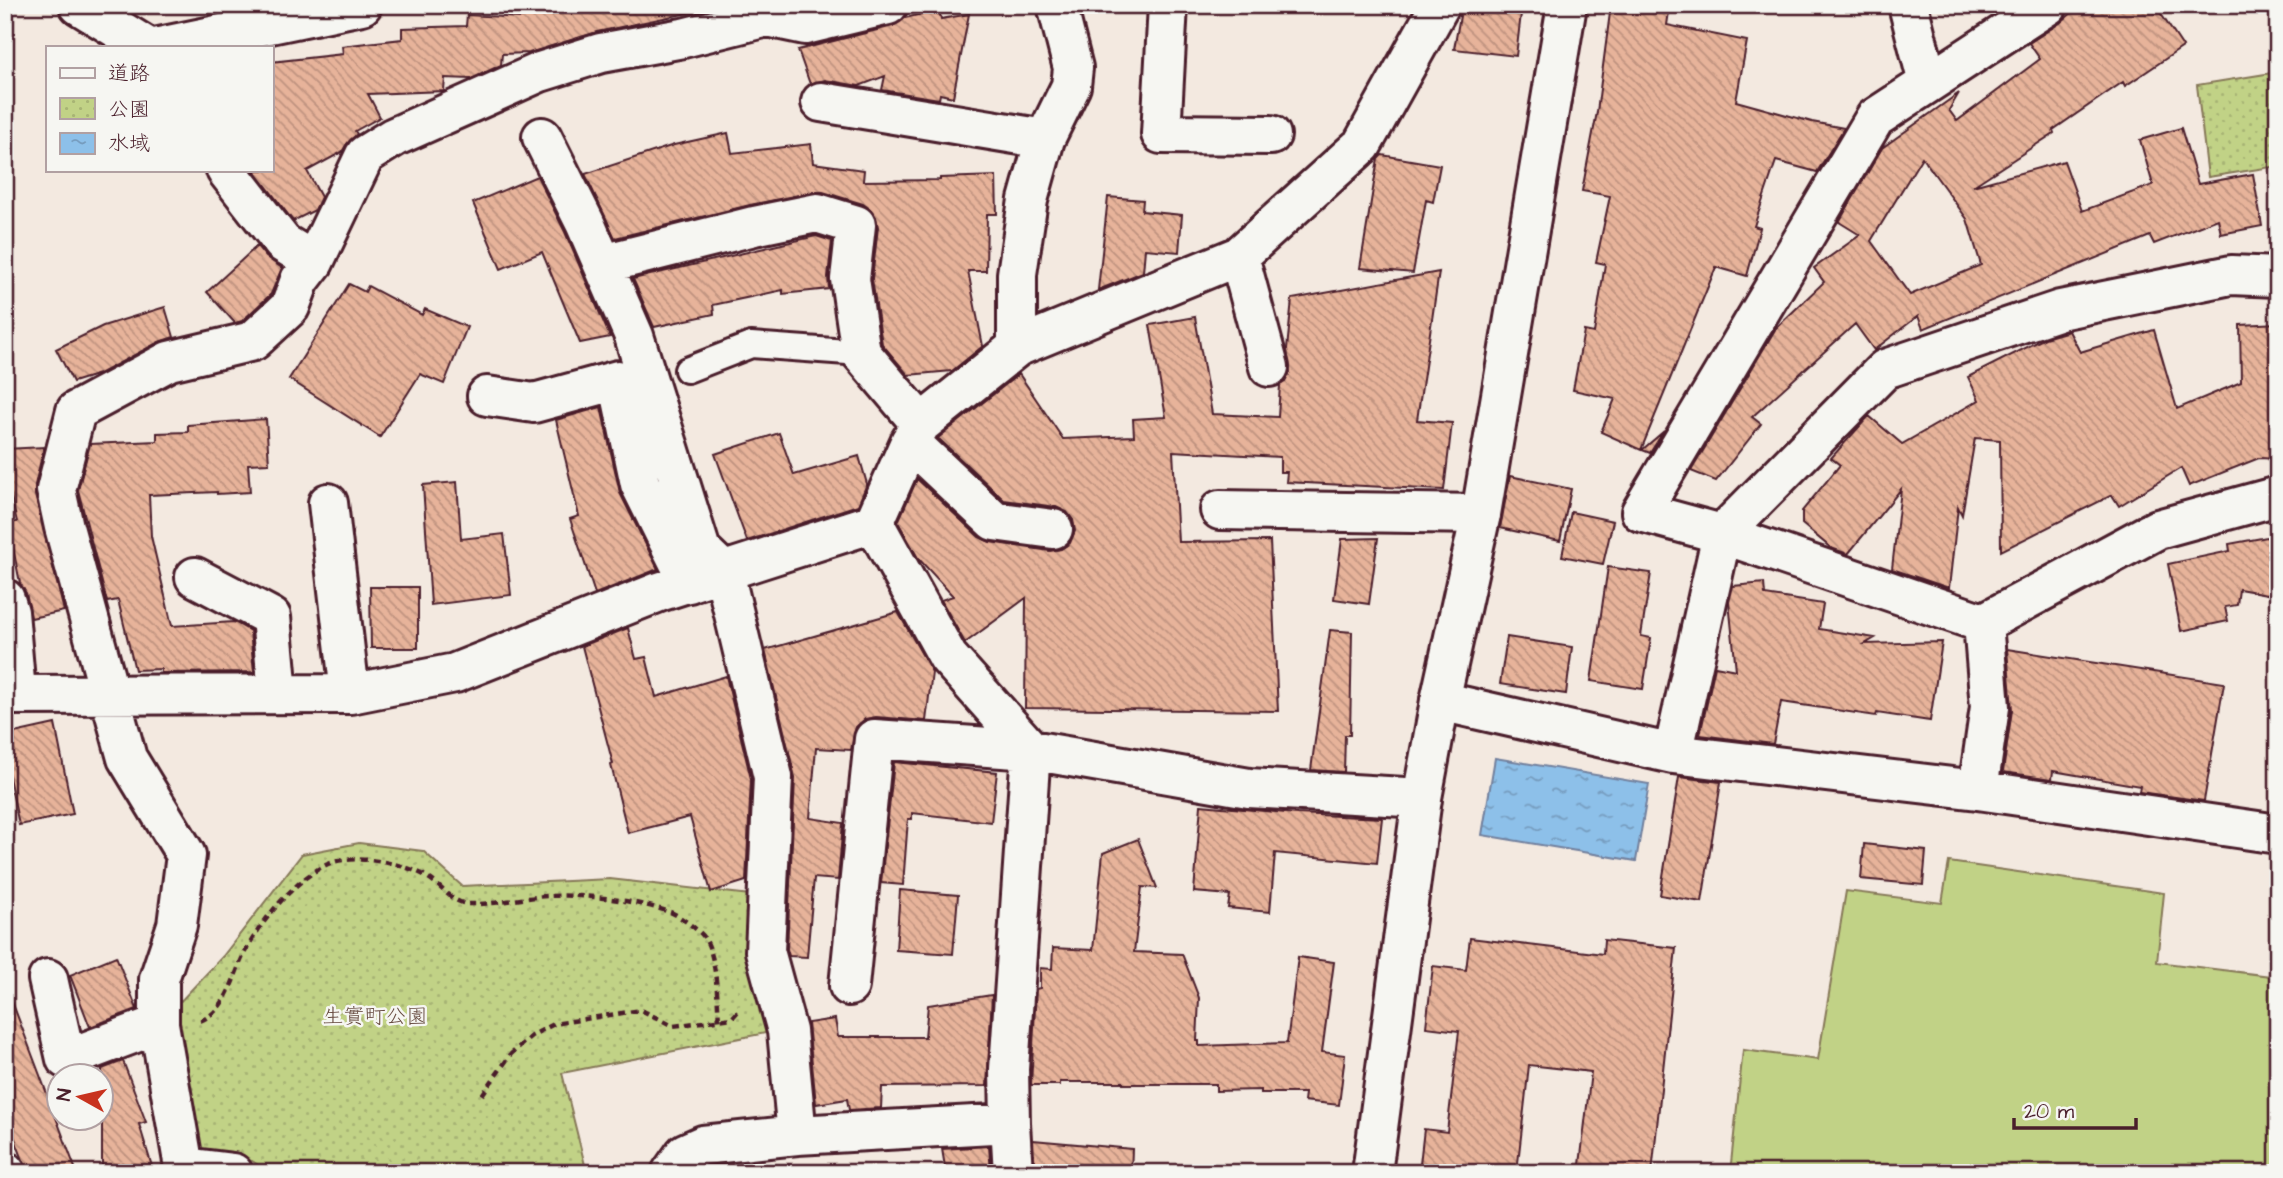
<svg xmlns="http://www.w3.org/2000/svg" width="2283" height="1178" font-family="'Architects Daughter','Klee One',sans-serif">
<defs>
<pattern id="park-dots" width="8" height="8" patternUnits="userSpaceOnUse" patternTransform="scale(1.75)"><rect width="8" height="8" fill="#c1d286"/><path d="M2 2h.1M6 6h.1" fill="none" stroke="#a7b474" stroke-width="1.8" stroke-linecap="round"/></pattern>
<pattern id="water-ripples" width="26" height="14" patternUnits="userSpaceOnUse" patternTransform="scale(1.75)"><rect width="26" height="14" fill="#8dc0e9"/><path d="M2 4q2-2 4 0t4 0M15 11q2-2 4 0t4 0" fill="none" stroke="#759bbd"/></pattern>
<pattern id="building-back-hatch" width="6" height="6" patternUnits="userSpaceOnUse" patternTransform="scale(1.75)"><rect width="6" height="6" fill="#e7b39a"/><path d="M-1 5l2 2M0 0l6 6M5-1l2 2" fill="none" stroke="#bd917e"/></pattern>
</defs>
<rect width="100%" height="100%" fill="#f3e9e0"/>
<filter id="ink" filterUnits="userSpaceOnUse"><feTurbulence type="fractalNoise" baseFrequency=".0143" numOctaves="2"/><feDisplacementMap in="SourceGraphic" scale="14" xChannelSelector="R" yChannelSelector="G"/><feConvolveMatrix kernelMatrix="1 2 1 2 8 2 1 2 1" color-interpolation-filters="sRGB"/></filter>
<g filter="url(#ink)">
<path fill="#c1d286" stroke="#867858" stroke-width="2" d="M1949,862L2164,893L2157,962L2278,977V1173H1730L1743,1050L1818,1060L1846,891L1942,903Z"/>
<path fill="url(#park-dots)" stroke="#867858" stroke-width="2" d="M2278,72V166L2208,177L2197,85Z
M359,843L423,851L462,886L610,879L759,896L781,1030L562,1073L587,1173H270L252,1161L191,1157L176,1006L223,956L302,854Z"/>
<path fill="url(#water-ripples)" stroke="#72809d" stroke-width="2" d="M1495,758L1649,784L1636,861L1482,835Z"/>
<path fill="url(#building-back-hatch)" stroke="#4a1f2b" stroke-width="2" fill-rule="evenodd" d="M521,5H707V9L597,32L529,53L502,54L501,65L471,79L445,78L444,91L368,94L380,117L355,131L357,134L346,145L342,152L307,171L321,197L315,210L293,221L254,170H271V62L343,54L342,46L402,39V28L466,26L467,15L521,18Z
M1462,5H1522L1516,56L1454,49Z
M1611,5H1670L1667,25L1747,41L1736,101L1812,122L1844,128L1817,172L1776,161L1754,226L1760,228L1747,276L1716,267L1641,450L1601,432L1615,399L1573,390L1584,331L1594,333L1605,264L1596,262L1610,196L1582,191L1597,112Z
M2081,5H2155L2183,47L2125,86L2123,82L2053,130L2054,133L1973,186L2064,161L2082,211L2153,185L2140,140L2181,128L2198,184L2253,174L2262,226L2221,234L2218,219L2154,244L2150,236L1923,329L1918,316L1874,350L1855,324L1752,417L1761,424L1716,481L1691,471L1776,328L1824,282L1814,268L1860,235L1839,222L1882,148L1959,93L1949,110L1957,121L2040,59L2029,43L2060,23ZM1922,157L1967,219L1981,265L1910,295L1871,241Z
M939,10L941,19L969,14L953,97L940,94L939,99L882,90L885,76L859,86L825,80L810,84L798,50L893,26L905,18Z
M728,133L732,153L811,144L813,163L864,170L863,181L940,180V178L996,176L997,214H987L986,271H968L983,346L952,371L908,375L882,344L872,279L878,227L876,217L871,210L863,204L823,192H813L750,205L615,238L585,174L674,145Z
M1382,155L1440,165L1433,202L1426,200L1413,273L1360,268L1378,159Z
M537,176L565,232L610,337L580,343L542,252L501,269L473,203Z
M1108,197L1143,200L1142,211L1182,215L1179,252L1145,249L1143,272L1098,290Z
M816,236L832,241L828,277L829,289L783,294V290L713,305L714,314L654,327L633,279Z
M257,246L266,257L282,268L271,294L242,321L235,323L207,292Z
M1439,272L1417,420L1452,423L1444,490L1286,482L1287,472H1280V457L1173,451L1178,542L1270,541L1278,711L1025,708L1026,598L965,643L941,600L953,596L918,558L898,522L917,479L979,537L990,542L1050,551L1061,549L1070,543L1075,531L1073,520L1067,512L1056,507L1004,500L938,438L1019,374L1063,439L1134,436L1133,419L1166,417L1150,325L1195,317L1212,414L1278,417L1280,385L1285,382L1290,372L1287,349L1292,299Z
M349,284L365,292L368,286L422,315L425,309L467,327L444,384L420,374L380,437L289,379Z
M165,307L174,337L159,342L99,374L73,382L56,349L103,326Z
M2278,323V459L2259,458L2189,486L2181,468L2119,506L2112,495L2001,551L2000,440L1975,438L1962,515L1958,507L1949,588L1892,569L1901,489L1848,554L1831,548L1802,524V511L1840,465L1831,458L1869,416L1902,444L1979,400L1968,377L2045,338L2069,331L2080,352L2154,330L2177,409L2241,382L2240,325Z
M601,407L620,493L658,569L595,594L570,519L579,516L556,420Z
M266,419L269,463L248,464L250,492L217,494V492L149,495L151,536L172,626L234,622L250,631L254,672L161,673V669L135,670L118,600L107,602L78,490L90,444L157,441V433L188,432V425Z
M1664,431L1650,453L1642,450Z
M779,433L794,475L859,456L867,484L858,505L747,541L715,454Z
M44,447L35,485V495L64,611L31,618L26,593L20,583L8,523L17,522L5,472V449Z
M1510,476L1571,489L1560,541L1500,528Z
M457,482L461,539L504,534L511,595L431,605L423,485Z
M1571,512L1613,521L1603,564L1562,556Z
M2278,535V596L2239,589L2237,605L2225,607L2228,621L2181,631L2168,564L2230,551L2229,544Z
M1378,538L1369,604L1334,599L1342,539Z
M1608,567L1651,573L1641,636L1651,638L1643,689L1591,681Z
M1764,583L1765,595L1823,604L1819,629L1875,638L1865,644L1942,642L1930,721L1877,713L1876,716L1781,702L1773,744L1700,735L1715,666L1736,670L1729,602L1733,586Z
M370,587H418V648H371Z
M898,612L932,672L926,721L876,717L865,719L856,727L851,750L816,748L810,818L843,823L838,880L814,878L807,957L789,956L787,949L795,778L765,650Z
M628,628L636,659L646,657L656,697L726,676L751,779L746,881L711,892L690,817L628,833L611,765L613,764L582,646Z
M1330,630L1352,632L1350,735H1345L1344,772L1311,770Z
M1507,637L1572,647L1566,694L1500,684Z
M2007,649L2224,683L2204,801L2139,792L2140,786L2053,771L2052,779L2003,772L2012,710Z
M55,724L73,814L19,825L5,758V735Z
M894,762L997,772L991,822L912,813V819H908L903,885L881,883Z
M1679,777L1721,782L1702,902L1660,895Z
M1201,805L1297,814L1382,818L1377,863L1275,853L1270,912L1228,908L1230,895L1194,892Z
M1138,839L1157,888L1142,887L1134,952L1182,954L1199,998L1197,1041H1199V1046L1287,1043L1298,957L1334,962L1322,1052L1345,1055L1339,1105L1304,1101L1305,1093H1261V1090L1216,1091V1084H1123V1082H1060V1085H1031L1036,989L1040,988V968L1052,969L1053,948L1093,950L1103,853Z
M1864,844L1926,851L1923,885L1861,879Z
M900,890L958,895L953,954L896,950Z
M1470,938L1603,954L1604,940L1676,948L1652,1173H1579L1591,1072L1529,1065L1517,1172L1481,1168V1173H1419L1424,1129L1447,1132L1459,1031L1426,1027L1433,966L1466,970Z
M116,956L137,1009L90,1027L70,975Z
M8,991L77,1173H28L5,1113V992Z
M992,995L987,1086L882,1087L881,1108L849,1110L847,1099L816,1104L808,1023L835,1019L838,1037H925L928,1005Z
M123,1061L146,1122L139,1124L154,1173H102V1069Z
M1033,1140L1132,1149L1131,1173H1035Z
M989,1146L991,1173H946L942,1149Z"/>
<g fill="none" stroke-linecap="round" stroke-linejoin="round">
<g stroke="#4a1f2b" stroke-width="30">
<path id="lane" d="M687,370L751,345L861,353"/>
</g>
<g stroke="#4a1f2b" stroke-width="44">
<path id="street" d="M79,5L147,47
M767,5V17L805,25L888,5
M1168,5L1161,134L1271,135
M1908,5L1928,83
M159,47L362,5
M821,102L1045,139
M542,137L585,223L634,336L701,550L724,572L773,777L765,951L787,1031L797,1135L1010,1123L1013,1173
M226,170L283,243L314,262
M1239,256L1269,367
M603,264L754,226L817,213L856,225L850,279L861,353L921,424
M1017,347V274L1028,200L1045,139L1071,86L1073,68L1057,5
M487,396L534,403L618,380L640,484L689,583
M910,442L994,521L1053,529
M328,503L350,694
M1220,510L1481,514
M195,577L271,617L278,694
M5,599L9,612L16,693
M1983,623L1722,534L1885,369L2060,310L2231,275L2278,277
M5,695L350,694L455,673L659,592L874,523
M1440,701L1673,754L1978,790L2278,834
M1673,754L1722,534L1641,512L1875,118L2048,5
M1978,790L1990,707L1983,623L2158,529L2278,496
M48,979L66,1059L159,1024
M849,986L874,739L1031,750L1249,788L1422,798
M1010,1123L1009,1069L1031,750L948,657L874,523L910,442L921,424L1017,347L1239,256L1362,145L1440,5
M185,1167L233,1173
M5,1171L6,1173
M185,1173L159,1024V979L177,925L186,855L127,758L64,527L56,490L76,411L169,361L253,341L290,307L300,280L314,262L365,155L394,137L540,72L601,53L683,38L767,17
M671,1173L685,1153L703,1145L797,1135"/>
</g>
<g stroke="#4a1f2b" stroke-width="44">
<path id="secondary" d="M1372,1173L1422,798L1440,701L1481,514L1567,5"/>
</g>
<path stroke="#4a1f2b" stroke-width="4.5" stroke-dasharray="7 5" stroke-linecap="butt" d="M200,1021C228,1010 233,976 245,952C262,920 295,879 328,864C352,853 409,863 430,879C443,888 452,903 469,904C495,905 523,897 549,896C588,894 633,900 670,912C677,914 700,931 704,937C717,956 717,997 719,1020
M482,1095L511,1054L531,1036L554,1024L641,1010L673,1026L732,1018L740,1009"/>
<use href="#lane" stroke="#f6f6f2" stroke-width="24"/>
<use href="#street" stroke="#f6f6f2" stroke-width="38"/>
<use href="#secondary" stroke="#f6f6f2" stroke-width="38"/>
</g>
</g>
<g text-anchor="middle" stroke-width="5" stroke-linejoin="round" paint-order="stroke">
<g font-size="21" fill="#684c42" stroke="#f6f6f2">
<text x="375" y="1023">生實町公園</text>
</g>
</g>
<rect width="2283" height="1178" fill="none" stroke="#f6f6f2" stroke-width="28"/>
<rect x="14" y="14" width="2255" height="1150" fill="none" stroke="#4a1f2b" stroke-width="2.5" filter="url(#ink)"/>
<rect x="46" y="46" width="228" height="126" fill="#f6f6f2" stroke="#b1a0a2" stroke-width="2"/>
<rect x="60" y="68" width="35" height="10" fill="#f6f6f2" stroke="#b1a0a2" stroke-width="2"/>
<text x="108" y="80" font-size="21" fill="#4a1f2b">道路</text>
<rect x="60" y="98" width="35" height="21" fill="url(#park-dots)" stroke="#b1a0a2" stroke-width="2"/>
<text x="108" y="116" font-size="21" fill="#4a1f2b">公園</text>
<rect x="60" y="133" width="35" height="21" fill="url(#water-ripples)" stroke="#b1a0a2" stroke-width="2"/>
<text x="108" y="150" font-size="21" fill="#4a1f2b">水域</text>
<g transform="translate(80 1097) rotate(278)"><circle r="33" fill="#f6f6f2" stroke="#b1a0a2" stroke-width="2"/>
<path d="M0-5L12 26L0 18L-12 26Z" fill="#c8321e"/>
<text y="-10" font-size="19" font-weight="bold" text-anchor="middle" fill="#4a1f2b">N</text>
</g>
<path d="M2014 1118v10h122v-10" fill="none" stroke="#4a1f2b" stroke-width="3.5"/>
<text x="2024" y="1118" font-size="21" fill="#4a1f2b" stroke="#f6f6f2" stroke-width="5" paint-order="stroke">20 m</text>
</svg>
